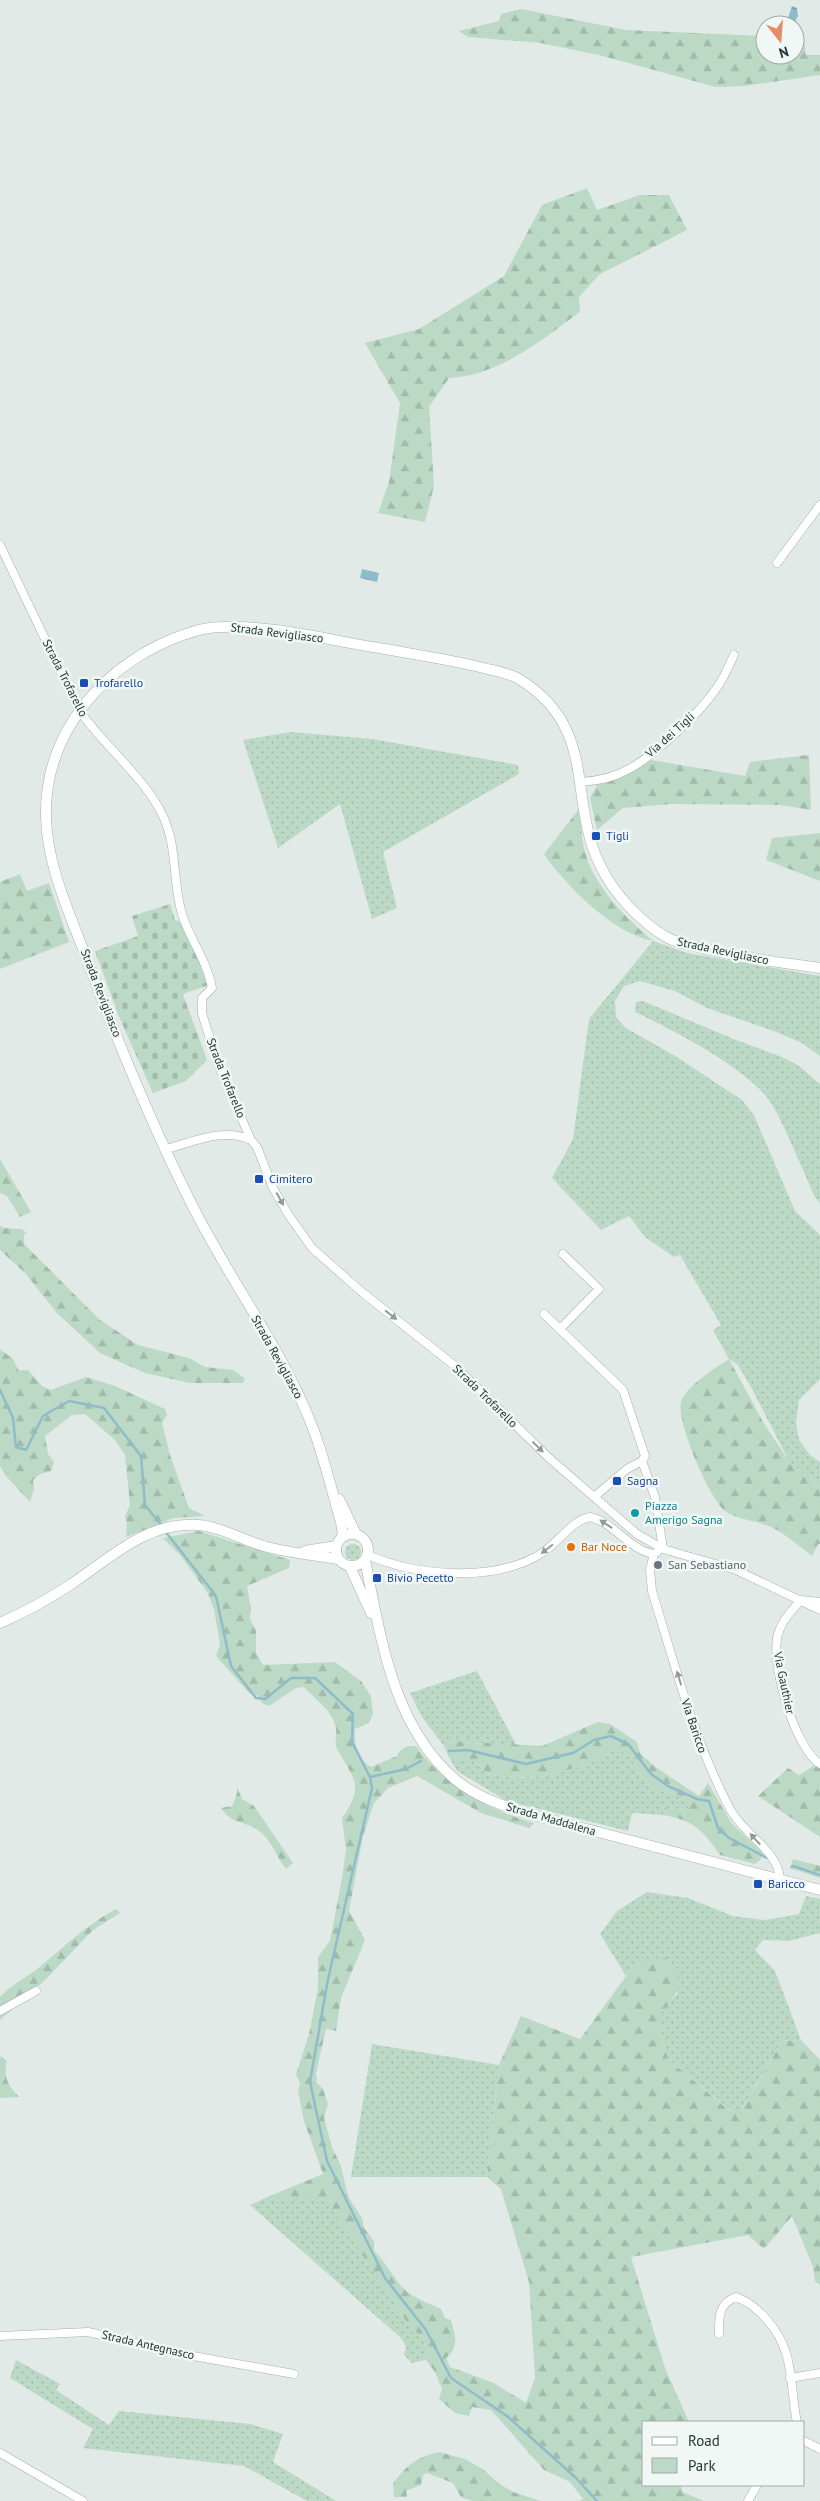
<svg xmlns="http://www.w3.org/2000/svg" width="820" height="2501" font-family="'PT Sans',sans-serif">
<defs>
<pattern id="green-dots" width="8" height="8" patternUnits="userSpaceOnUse" patternTransform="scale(1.25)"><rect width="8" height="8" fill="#bcd9c6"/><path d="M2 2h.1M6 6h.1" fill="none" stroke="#a1bbab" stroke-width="1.8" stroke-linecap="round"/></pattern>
<pattern id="forest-firs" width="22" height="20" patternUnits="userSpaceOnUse" patternTransform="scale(1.25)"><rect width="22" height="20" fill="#bcd9c6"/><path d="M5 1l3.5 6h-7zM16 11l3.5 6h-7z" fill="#a1bbab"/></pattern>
<pattern id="cemetery-stones" width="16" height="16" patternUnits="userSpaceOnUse" patternTransform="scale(1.25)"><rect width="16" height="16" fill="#bcd9c6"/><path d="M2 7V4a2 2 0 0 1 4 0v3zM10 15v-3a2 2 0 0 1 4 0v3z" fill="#a1bbab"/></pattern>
<pattern id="water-waves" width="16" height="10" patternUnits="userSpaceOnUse" patternTransform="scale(1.25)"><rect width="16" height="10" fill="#8ebcca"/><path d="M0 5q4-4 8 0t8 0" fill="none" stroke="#749aa5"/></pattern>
</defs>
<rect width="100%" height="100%" fill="#e1eae7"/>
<path fill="url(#green-dots)" d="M290,732L372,739L518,765L519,774L383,852L397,908L372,919L340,804L278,848L243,740Z
M653,941L687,953L820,976V1056L802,1043L779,1033L707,1008L675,991L640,981L624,986L615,1001L616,1017L626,1028L672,1054L742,1100L754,1115L795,1211L820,1235V1379L799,1400L796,1423L799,1440L810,1455L820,1462V1488L789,1461L751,1387L737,1364L729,1359L713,1330L721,1325L680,1255L674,1257L645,1237L629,1216L601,1230L552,1178L573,1139L589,1019Z
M643,1001L736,1040L782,1057L799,1066L820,1084V1203L815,1197C801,1167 789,1135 773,1106C753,1071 673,1030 635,1012L636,1002Z
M345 1552a8 8 0 1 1 16 0a8 8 0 1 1-16 0Z
M477,1671L517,1746L453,1741L444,1746L422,1717L410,1693Z
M614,1751H622L633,1761L640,1775L652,1788L682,1796L691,1806L685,1810L664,1808L663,1815L632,1813L628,1831L507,1801L457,1771L449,1757L465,1758L477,1763L487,1773L512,1778L541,1777L586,1765Z
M647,1892L688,1898L733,1916L765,1920L799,1914L806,1896L820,1899V1933L789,1941L763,1940L755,1950L775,1971L801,2040L782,2041L740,2112L731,2111L668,2059L657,2017L678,1993L632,1968L626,1976L600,1934L617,1911Z
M372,2044L499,2065L487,2177H351Z
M325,2197L408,2324C418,2334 432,2345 426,2360L412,2363L404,2355L406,2346L401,2338L250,2205L265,2198Z
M16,2360L60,2384L56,2390L109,2425L119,2411L250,2424L283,2434L273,2462L336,2501H307L244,2466L83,2448L93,2429L10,2378Z"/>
<path fill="url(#forest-firs)" d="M521,9L626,30L765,36V55H795V37H804L806,55H820V75L744,86L716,87L599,55L540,43L468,37L459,31L499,21L501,14Z
M587,188L597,210L640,195H669L687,230L600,274L579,297L580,312C541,340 499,376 449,378L429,407L434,486L425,522L378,513L389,482L400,403L365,343L419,329L504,276L542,205Z
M809,755L811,810L781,805L672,804L623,808L597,830L590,798L597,785L632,772L651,760L745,776L750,762Z
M579,809C581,822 581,835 584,848C593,886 624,916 653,941C614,934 566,886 544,854Z
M820,833V881L766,860L772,838Z
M20,874L27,891L49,883L69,942L0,969V882Z
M0,1159L31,1212L20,1217L7,1196L0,1193Z
M0,1226L5,1228L22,1229L26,1233L24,1235V1244L100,1320L138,1345L189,1358L205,1367L234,1370L245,1379L243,1383H190L145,1373L100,1353L57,1313L25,1273L0,1250Z
M0,1349L13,1359L19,1371L28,1370L42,1386L51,1390L86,1377L115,1386L165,1409L167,1415L162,1423L170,1455L189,1508L205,1516L174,1518L126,1537L127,1523L125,1516L130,1505L125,1455L115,1440L85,1414L72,1415L45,1436L48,1454L54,1462L51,1471L40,1474L33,1480L34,1489L30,1502L6,1476L0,1466Z
M729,1359L763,1422L789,1461L820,1488V1544H818L812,1556C800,1547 788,1536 775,1529C762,1521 736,1520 725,1511C709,1498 676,1421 681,1402C685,1387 716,1367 729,1359Z
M199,1531L290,1560L289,1568L247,1586L251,1609L250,1619L256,1631V1653L263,1665L335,1662L361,1681L371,1696L373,1714L369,1723L355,1729C353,1742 359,1761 371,1767L397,1756C401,1747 407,1746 416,1746C447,1788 484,1808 534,1823L529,1828L481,1813L417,1776L388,1788L374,1803L363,1836L349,1911L365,1940L341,1998L336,2031L326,2029L316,2073L317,2083L323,2089L328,2104L324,2118L332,2147L341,2166L348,2196L362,2218L364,2228L374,2241V2251C388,2264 396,2284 409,2293C418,2300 431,2304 441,2309L445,2318L451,2320C455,2335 460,2347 446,2358L450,2367L494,2383L526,2403L535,2378L529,2282L501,2189L487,2177L499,2065L521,2016L580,2039L632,1968L649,1959L668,1958C687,1987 677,1993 658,2017L668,2059L730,2111H741L782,2041L801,2040L820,2060V2285L815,2282L813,2267L792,2216L764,2249L748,2235L631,2257L665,2368L689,2422H644V2485H681L682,2492L704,2501H579L583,2499L570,2482L544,2470L491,2410L472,2407L469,2416L455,2413L439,2399L442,2389L435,2372L426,2360C432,2345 418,2334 408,2324L325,2198H265L323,2174L304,2121L298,2091L300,2083L296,2075L309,2034L318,1988V1957L330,1941L342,1878L346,1849L342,1818C365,1786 354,1779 337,1749C334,1743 337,1736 336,1729C333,1710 316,1701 304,1687L296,1688L269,1706L262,1703L257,1695L249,1693L216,1656L220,1644L214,1609L207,1592L181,1556L163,1538Z
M598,1722L610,1724L637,1742L640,1753L654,1766L699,1796L708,1783L732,1824L762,1852L761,1859L755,1864L720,1855C703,1830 693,1820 663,1815L664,1808L685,1810L690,1806L682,1796L652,1788L640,1775L633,1761L622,1751H614L586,1765L541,1777L512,1778L487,1773L477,1763L465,1758L449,1757L444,1746L453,1741L542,1746Z
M813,1766L820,1768V1837L758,1796L788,1768L799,1775Z
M237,1787L242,1799L254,1806L293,1863L286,1869C276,1857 273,1841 259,1831C244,1820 232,1825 221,1808L232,1806L236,1797Z
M793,1859L820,1866V1878L790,1868Z
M116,1909L120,1913L93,1930L44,1981L0,2020V1997C13,1983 23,1980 37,1969C65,1947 83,1927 116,1909Z
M0,2056L7,2061C3,2078 8,2085 19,2097L0,2098Z
M439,2452L465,2459L484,2470L498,2483L513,2492L541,2501H472L461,2497L453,2483L427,2473L423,2475L421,2485L406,2491L407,2497H394L393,2484C406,2465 417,2457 439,2452Z"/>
<path fill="url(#cemetery-stones)" d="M170,904L175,920L179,921L199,957L209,985L183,994L207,1060L186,1081L153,1093L120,1019L95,951L138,936L132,916Z"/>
<path fill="url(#water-waves)" d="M792,6L797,8L798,16L794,23H791L788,18Z
M362,569L379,573L377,582L360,578Z"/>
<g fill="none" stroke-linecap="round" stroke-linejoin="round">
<path stroke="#8ebcca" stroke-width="2.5" d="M0,1390L13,1418L16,1447L26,1450L43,1416L69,1401L104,1408L141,1456L145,1505L162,1526
M165,1531L216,1596L231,1666L256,1698L265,1699L291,1678H315L353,1714L352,1742L370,1777L372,1788L328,1979L310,2082L327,2161L385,2278L426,2330L451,2378L507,2416L576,2478L597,2501
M449,1751L468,1750L526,1764L573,1753L594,1740L611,1736L628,1744L651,1774L668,1786L697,1799L709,1801L718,1828L729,1838L767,1858
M370,1777L406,1769L421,1761
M793,1866L820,1875"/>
<g stroke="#a4b1ae" stroke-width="9">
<path id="minor" d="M0,545L79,710C103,745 144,777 162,814C178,846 172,881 182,914C190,940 207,960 212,988L202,998V1013L217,1062L251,1140L257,1147L273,1188L288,1214L312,1248L363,1293L455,1366L549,1458L637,1534L663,1549L736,1570L820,1610
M777,563L820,505
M581,782C597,781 615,777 629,769C655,755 702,711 718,686C725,676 729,665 734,655
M166,1149C193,1142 224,1127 251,1140
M544,1314L623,1390L645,1456L642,1461
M560,1329L599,1289L563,1254
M594,1497L627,1469L642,1461L655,1497L663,1549
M654,1554L650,1570L652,1591C675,1665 694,1741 730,1809C743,1834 778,1850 780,1879
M368,1555C416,1576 495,1583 542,1553C558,1543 572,1520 590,1517C615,1523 629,1550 654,1554L657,1552
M801,1600C791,1611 779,1624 777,1639C772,1668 795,1748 820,1764
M801,1600L820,1602
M0,2011L36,1991
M719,2334C719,2317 718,2304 736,2297C758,2305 779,2330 786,2353C793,2375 792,2400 797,2422
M0,2336L88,2332L193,2356L294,2374
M790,2378L820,2373
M804,2441L820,2449
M0,2453L83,2501
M748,2501L757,2485"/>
</g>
<g stroke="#a4b1ae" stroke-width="11">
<path id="tertiary" d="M339,1499L356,1534
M336 1550a16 16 0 1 1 32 0a16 16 0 1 1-32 0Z
M343,1536L341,1522C330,1485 321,1444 305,1409C273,1336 225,1272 190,1201C152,1125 119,1045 89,965C72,918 47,868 46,817C44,730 108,660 186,634C197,630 210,627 222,627C274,625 333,641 385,649C418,655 451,660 484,668C495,671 509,673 519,679C599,728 567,798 600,865C614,894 640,922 668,938C676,942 685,944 694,946C735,957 778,962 820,968
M305,1551L336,1546
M365,1560C381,1637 392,1726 456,1780C476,1797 504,1806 529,1814L820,1890
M350,1567L371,1613
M0,1623C25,1612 47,1600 70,1585C109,1559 147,1521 198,1525C222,1527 244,1541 267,1547C290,1553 314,1555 338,1559"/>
</g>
<use href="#minor" stroke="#fff" stroke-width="8"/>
<use href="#tertiary" stroke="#fff" stroke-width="10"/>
</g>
<defs><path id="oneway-solid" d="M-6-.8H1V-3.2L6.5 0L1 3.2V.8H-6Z" transform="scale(1.25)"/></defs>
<g fill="#919c9a">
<use href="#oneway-solid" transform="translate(280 1199) rotate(61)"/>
<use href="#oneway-solid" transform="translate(391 1315) rotate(38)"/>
<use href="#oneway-solid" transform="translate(538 1447) rotate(44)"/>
<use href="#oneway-solid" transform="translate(606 1524) rotate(-147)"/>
<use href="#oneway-solid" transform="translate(547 1549) rotate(143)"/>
<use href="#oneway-solid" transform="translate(679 1678) rotate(-107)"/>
<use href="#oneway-solid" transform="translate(755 1839) rotate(-133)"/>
</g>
<g fill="#1a4fb4" stroke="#f1f7f4" stroke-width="2">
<rect x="79" y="678" width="10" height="10" rx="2.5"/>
<rect x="591" y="831" width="10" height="10" rx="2.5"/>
<rect x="254" y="1174" width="10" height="10" rx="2.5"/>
<rect x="612" y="1476" width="10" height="10" rx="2.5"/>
<rect x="372" y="1573" width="10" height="10" rx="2.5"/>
<rect x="753" y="1879" width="10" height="10" rx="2.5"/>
</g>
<circle fill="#0f9aa8" stroke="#f1f7f4" stroke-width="2" cx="635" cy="1513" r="5"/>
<circle fill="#e8710a" stroke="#f1f7f4" stroke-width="2" cx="571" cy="1547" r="5"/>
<circle fill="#6b7280" stroke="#f1f7f4" stroke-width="2" cx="658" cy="1565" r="5"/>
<g text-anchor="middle" stroke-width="5" stroke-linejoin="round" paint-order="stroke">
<g font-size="12" fill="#233935" stroke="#f1f7f4">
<text transform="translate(277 633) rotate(7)" y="4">Strada Revigliasco</text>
<text transform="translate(65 678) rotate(63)" y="4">Strada Trofarello</text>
<text transform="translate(670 735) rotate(-42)" y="4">Via dei Tigli</text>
<text transform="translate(723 951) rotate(12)" y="4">Strada Revigliasco</text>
<text transform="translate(101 993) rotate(69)" y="4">Strada Revigliasco</text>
<text transform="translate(226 1078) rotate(68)" y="4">Strada Trofarello</text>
<text transform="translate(277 1357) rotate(61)" y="4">Strada Revigliasco</text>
<text transform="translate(485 1396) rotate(44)" y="4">Strada Trofarello</text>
<text transform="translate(784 1683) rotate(78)" y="4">Via Gauthier</text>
<text transform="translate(694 1726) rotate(71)" y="4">Via Baricco</text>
<text transform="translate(551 1819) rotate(16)" y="4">Strada Maddalena</text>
<text transform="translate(148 2345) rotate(13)" y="4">Strada Antegnasco</text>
</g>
<g font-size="12" fill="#164399" stroke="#f1f7f4" text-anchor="start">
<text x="94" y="687">Trofarello</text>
<text x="606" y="840">Tigli</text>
<text x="269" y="1183">Cimitero</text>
<text x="627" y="1485">Sagna</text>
<text x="387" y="1582">Bivio Pecetto</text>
<text x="768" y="1888">Baricco</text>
</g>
<g font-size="12" fill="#0d838f" stroke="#f1f7f4" text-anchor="start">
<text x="645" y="1510">Piazza<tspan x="645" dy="14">Amerigo Sagna</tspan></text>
</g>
<g font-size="12" fill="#c56008" stroke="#f1f7f4" text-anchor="start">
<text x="581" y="1551">Bar Noce</text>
</g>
<g font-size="12" fill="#5b616d" stroke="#f1f7f4" text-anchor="start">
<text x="668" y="1569">San Sebastiano</text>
</g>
</g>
<rect x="642" y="2421" width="162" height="65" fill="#f1f7f4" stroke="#9faba8"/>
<rect x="652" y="2437" width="25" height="8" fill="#ffffff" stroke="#9faba8"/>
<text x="688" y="2446" font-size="15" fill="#233935">Road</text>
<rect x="652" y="2458" width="25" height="15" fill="#bcd9c6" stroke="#9faba8"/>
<text x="688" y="2471" font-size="15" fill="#233935">Park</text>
<g transform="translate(780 40) rotate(163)"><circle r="24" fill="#f1f7f4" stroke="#9faba8"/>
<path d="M0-4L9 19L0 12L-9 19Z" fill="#e38e66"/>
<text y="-8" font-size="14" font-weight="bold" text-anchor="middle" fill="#233935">N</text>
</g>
</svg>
